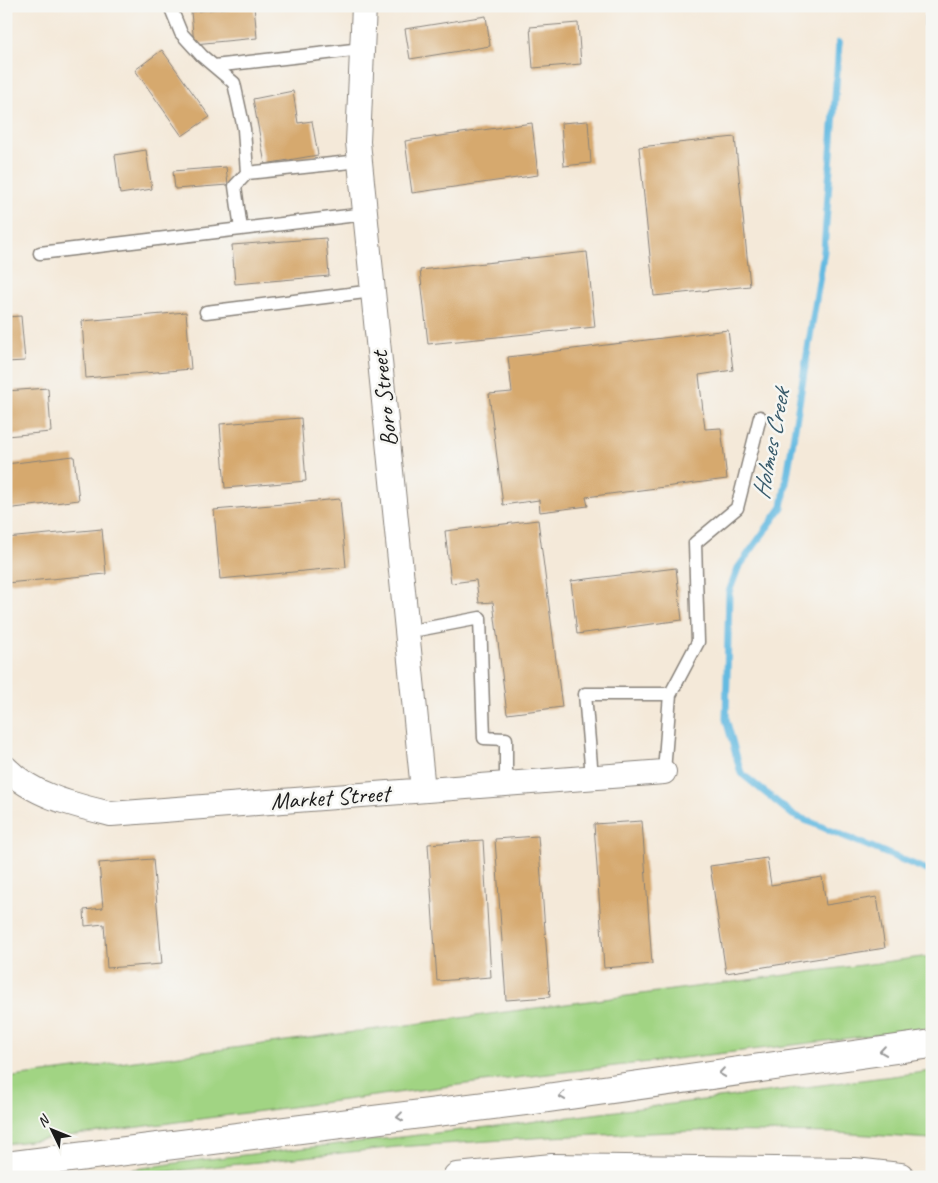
<svg xmlns="http://www.w3.org/2000/svg" width="938" height="1183" font-family="Caveat,sans-serif">
<rect width="100%" height="100%" fill="#f6f6f2"/>
<filter id="ink" filterUnits="userSpaceOnUse"><feTurbulence type="fractalNoise" baseFrequency=".02" numOctaves="2"/><feDisplacementMap in="SourceGraphic" scale="10" xChannelSelector="R" yChannelSelector="G"/><feConvolveMatrix kernelMatrix="1 2 1 2 8 2 1 2 1" color-interpolation-filters="sRGB"/></filter>
<filter id="wash" filterUnits="userSpaceOnUse"><feTurbulence type="fractalNoise" baseFrequency=".0096" numOctaves="4" result="noise"/><feDisplacementMap in="SourceGraphic" scale="20" xChannelSelector="R" yChannelSelector="G"/><feGaussianBlur stdDeviation="1.12" result="paint"/><feColorMatrix in="noise" values="0 0 0 0 0 0 0 0 0 0 0 0 0 0 0 0 0 1.4 0 .05"/><feComposite in="paint" operator="in"/></filter>
<g filter="url(#wash)">
<rect width="100%" height="100%" fill="#f4e9d9"/>
<path fill="#a1d483" stroke="#5e7850" d="M922,957H932V1028C766,1049 600,1067 434,1088C291,1107 149,1126 6,1144V1078Z
M932,1071V1139L837,1133L698,1131L549,1137L397,1147L156,1173L129,1170L183,1162L514,1124Z"/>
<g fill="none" stroke-linecap="round" stroke-linejoin="round">
<path stroke="#64bae1" stroke-width="7" d="M839,43L824,251L782,507L738,568L729,592L726,719L741,773L793,815L932,872"/>
</g>
<g id="blocks">
<path fill="#d6a96e" d="M244,6H254L257,38L194,44L191,12Z
M925,6H932V24H925Z
M486,16L490,46L410,59L405,29Z
M578,23L581,64L533,68L530,27Z
M162,50L210,117L182,136L135,70Z
M293,91L298,123L312,121L318,155L265,164L253,99Z
M588,121L591,163L564,166L561,123Z
M532,123L538,175L412,193L405,141Z
M735,137L750,286L654,296L639,147Z
M146,150L152,189L120,194L115,155Z
M226,167L228,185L175,189L173,171Z
M326,238L329,276L235,284L232,245Z
M587,252L595,327L428,344L420,270Z
M186,312L191,369L86,378L82,321Z
M21,316L25,361L6,362V317Z
M728,330L733,370L699,375L705,429L721,428L727,479L586,497L588,506L540,512L539,500L503,505L489,394L512,392L508,357Z
M48,388L51,432L6,436V391Z
M301,418L306,481L225,488L220,424Z
M74,456L79,500L6,509V464Z
M340,499L346,567L220,579L214,510Z
M538,520L562,707L507,714L493,602L479,603L476,580L451,583L445,531Z
M102,529L106,574L6,583V538Z
M676,568L682,620L577,634L571,581Z
M642,821L652,964L604,968L594,824Z
M538,836L550,997L506,1000L495,839Z
M483,840L491,977L437,981L428,844Z
M767,858L771,885L822,877L826,905L877,897L885,948L726,973L710,866Z
M153,859L162,964L107,968L104,924L85,926L84,910L103,908L99,863Z"/>
</g>
</g>
<g filter="url(#ink)">
<use href="#blocks" fill-opacity="0" stroke="#88827a" stroke-width="1"/>
<g fill="none" stroke-linecap="round" stroke-linejoin="round">
<g stroke="#88827a" stroke-width="15">
<path id="lane" d="M170,6L181,33L202,56L234,83L244,129L247,173L235,186L241,229L365,214
M214,66L362,49
M247,173L360,161
M40,253L241,229
M206,312L373,291
M407,632L480,618L484,738L506,739V784
M670,695L698,642L695,543L737,508L760,417
M592,777L585,694H670L664,772"/>
</g>
<g stroke="#88827a" stroke-width="26">
<path id="street" d="M364,6L358,142L423,790
M6,768C33,796 74,805 111,814L664,772"/>
</g>
<g stroke="#88827a" stroke-width="30">
<path id="highway" d="M6,1166L533,1100L932,1044
M457,1177L552,1168L854,1172L900,1177"/>
</g>
<use href="#lane" stroke="#fff" stroke-width="12"/>
<use href="#street" stroke="#fff" stroke-width="24"/>
<use href="#highway" stroke="#fff" stroke-width="28"/>
</g>
<defs><path id="oneway-chevron" d="M-2-3.5L2.5 0L-2 3.5" fill="none" stroke-width="1.6" stroke-linecap="round" stroke-linejoin="round" transform="scale(1.25)"/></defs>
<g stroke="#999">
<use href="#oneway-chevron" transform="translate(883 1051) rotate(172)"/>
<use href="#oneway-chevron" transform="translate(722 1073) rotate(172)"/>
<use href="#oneway-chevron" transform="translate(562 1096) rotate(172)"/>
<use href="#oneway-chevron" transform="translate(400 1117) rotate(173)"/>
</g>
</g>
<g text-anchor="middle" stroke-width="5" stroke-linejoin="round" paint-order="stroke">
<g font-size="24" fill="#1c1c1c" stroke="#f6f6f2">
<text transform="translate(384 399) rotate(-96)" y="8">Boro Street</text>
<text transform="translate(330 797) rotate(-4)" y="8">Market Street</text>
</g>
<g font-size="25" font-style="italic" fill="#395b6b" stroke="#f6f6f2">
<text transform="translate(770 444) rotate(-79)" y="9">Holmes Creek</text>
</g>
</g>
<rect width="938" height="1183" fill="none" stroke="#f6f6f2" stroke-width="25"/>
<g transform="translate(52 1130) rotate(313)" stroke="#f6f6f2" stroke-width="4" paint-order="stroke">
<path d="M0-4L9 19L0 12L-9 19Z" fill="#1c1c1c"/>
<text y="-8" font-size="14" font-weight="bold" text-anchor="middle" fill="#1c1c1c">N</text>
</g>
</svg>
